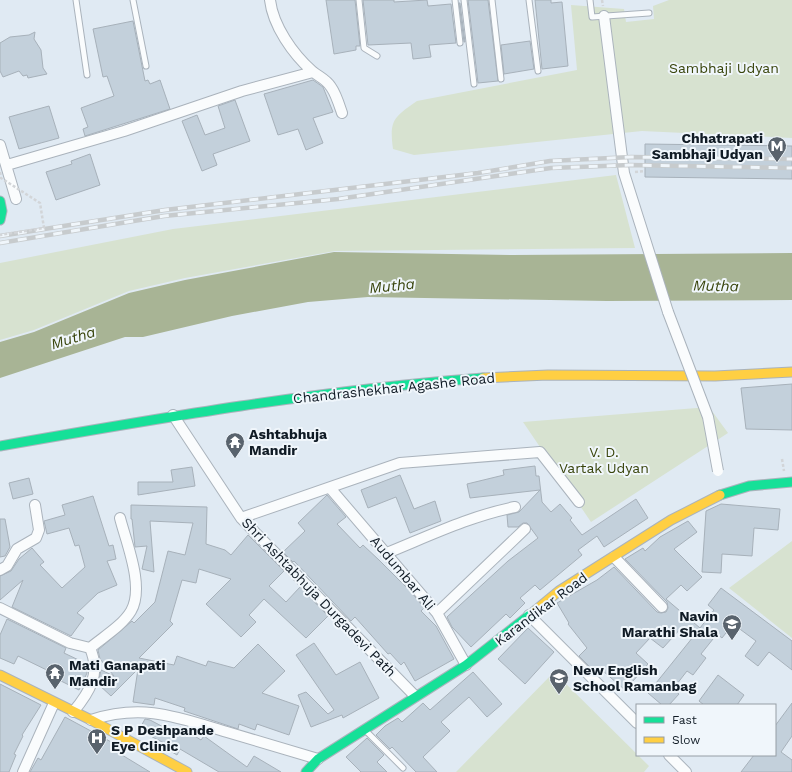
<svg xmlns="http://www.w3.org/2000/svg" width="792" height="772" font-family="'Work Sans',sans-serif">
<rect width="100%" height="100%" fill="#e0eaf3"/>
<path fill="#d7e2d0" d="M669,0H792V138L642,131L414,155L393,149C389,120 394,117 417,101L577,70L571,5L624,9L626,22L654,19L653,6Z
M616,175L635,248L335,251L185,278L129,291L34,330L0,340V263L173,229Z
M709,407L728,433L591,522L523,422Z
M792,541V638L729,588Z
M554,672L649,766L644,772H456Z"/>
<path fill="#a8b495" d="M334,252L512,255L792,253V300L607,301L368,297L308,302L232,316L143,337H125L0,378V342L34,332L129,293L185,280Z"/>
<path fill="#c3d0db" stroke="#a7b1ba" d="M326,0H355L360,46H356V50L334,54Z
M363,0H394V2L427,0L428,6L451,4L456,43L429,45L431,57L413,59L411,43L368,45Z
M468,0H488L498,81L478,83Z
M535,0H551V3L562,2L568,66L542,69Z
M459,3H460L465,42H464Z
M133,21L145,81L148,80L150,84L160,80L170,109L85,136L83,129L88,127L81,108L114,96L107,76L103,77L93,29Z
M35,32L34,39L41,50L43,68L47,74L28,78L27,75L23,76L19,71L3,77L0,71V43L10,37L29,35Z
M530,41L534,69L504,74L501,45Z
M313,80L323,87L333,112L313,118L323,143L306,150L298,129L278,135L264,94Z
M235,100L250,141L213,154L217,165L202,171L182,121L197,115L205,135L225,128L218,106Z
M49,106L59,138L19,149L9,117Z
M645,144L792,146V179L645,177Z
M90,154L100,185L56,200L46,172L72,164L71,161Z
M792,384V430L746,429L741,388Z
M535,466L536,476H539L542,502L551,512L560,504L572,518L570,520L582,535L636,499L648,518L604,547L597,536L578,550L582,555L540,590L535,585L520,598L525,603L510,618L506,614L471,647L452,627L447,617L508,561L538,538L527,523H523L518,527H508L507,515L519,512L540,490L470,498L467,484L504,475L503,470Z
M192,467L195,486L138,495V482H173L171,470Z
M400,475L414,509L435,501L441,521L410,533L396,497L368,508L361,490Z
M29,478L33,494L13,499L9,483Z
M327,495L346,517L337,524L360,548L363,545L379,560L412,593L424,608L421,611L436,626L454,659L415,681L404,662L401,665L390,653L388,654L355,617L351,621L294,561L293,562L283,552L305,531L298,523Z
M93,496L109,546L113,545L116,559L107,561L117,585L98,593L77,613L84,618L71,636L12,607L23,580L0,600V576L11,571L19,559L32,548L44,562L40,565L62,588L85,567L79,545L75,546L69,528L47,534L44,521L65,515L62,505Z
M721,504L780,509L778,530L754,528L752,556L722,554L721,573L702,572L706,511Z
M131,505L207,507L206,544L225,550L231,555L248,535L284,571L269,586L286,602L300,587L328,616L306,638L264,599L249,615L256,622L241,637L206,604L231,579L199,569L196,583L182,580L170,621L173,624L139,658L174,665L177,656L206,666L208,661L234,668L258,644L285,671L262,693L299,706L289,735L257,724L255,730L239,724L238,729L184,711L185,708L155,698L154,705L133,702L138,669L111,696L98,684L101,670L114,676L100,659L98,650L132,621L134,623L155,602L168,551L185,555L193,523L150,521L154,572L142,569L147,546L135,547L132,519H131Z
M0,519H5L10,547L5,556L0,557Z
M688,521L697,532L674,549L702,577L687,591L681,585L666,599L700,628L714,610L708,605L721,588L792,641V670L769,652L758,666L745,656L756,641L733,624L722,638L717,634L701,654L706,658L693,675L687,671L673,689L679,694L669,705H662L648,693L693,637L682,627L663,648L650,638L636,653L648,664L625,690L603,671L599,676L579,656L587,648L568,624L569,623L557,603L597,580L614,567L657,612L661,613L666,612L668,608L667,602L625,559L643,548L645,551L660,537Z
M7,619L66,648L64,653L87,664V673L79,690L57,679L59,676L18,656L14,664L0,658V635Z
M528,628L554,652L525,684L498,659Z
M314,643L336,675L360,662L379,698L343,718L342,715L311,727L298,695L306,692L328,714L334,710L296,655Z
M473,672L502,704L487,717L469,697L441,722L450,731L423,757L437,772H416L392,747L390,749L376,735L385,726L398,718L402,722L423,703L430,710Z
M718,675L744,695L737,705H704L699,701Z
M0,684L41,705L22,735L23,736L14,754L16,755L9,772H0Z
M792,703V736L781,752L792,760V772H741L754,755H775V726Z
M65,717L126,750L122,755L150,772H30L38,758L41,760Z
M145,719L150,720L171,731L172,729L179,733L180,727L201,740L204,736L247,767L254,756L281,772H219L180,749L177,755L162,746L164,743L139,730Z
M367,738L384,755L377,762L387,772H361L346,757Z"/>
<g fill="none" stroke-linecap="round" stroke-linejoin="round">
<g stroke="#aab3bc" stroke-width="7">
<path id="lane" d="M76,0L87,75
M133,0L146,66
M359,0L364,48L377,56
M455,0L460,43
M464,0L474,84
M492,0L501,79
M529,0L538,71
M590,0L592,17L649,13
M365,730L403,768"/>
</g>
<g stroke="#aab3bc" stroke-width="12">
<path id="street" d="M270,0C273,26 293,54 312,71C319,77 326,79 331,87C336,94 339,104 342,113
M604,16L624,173L668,312
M0,145L16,199
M7,165L124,131L242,91L313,72
M173,415L241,518L415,696
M330,488L437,613L466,665
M241,518L400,463L540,452L579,502
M387,553C429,536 470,516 515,507
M614,557L662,607
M0,570L7,566L17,549L36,538L39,530L35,505
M0,608L70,643L90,648C103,637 122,626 131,611C145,587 126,542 120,518
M437,613L525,529
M529,615L637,723
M73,712C90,692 101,673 90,648
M91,720C143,703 177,717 227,732C257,741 287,750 318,759
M669,755L686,772
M23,772L54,703"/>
</g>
<g stroke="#aab3bc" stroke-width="11">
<path id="fast" d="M0,201L2,211L0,220
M0,446C160,418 321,390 483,378
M720,495L749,486L792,482
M306,772L318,759L466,665L536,610"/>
</g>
<g stroke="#aab3bc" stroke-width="11">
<path id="slow" d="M483,378L548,375L715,376L792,372
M536,610L559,591L671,520L720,495
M0,675L91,720L187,772"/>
</g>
<path stroke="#d2d5d8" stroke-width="2.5" stroke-dasharray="3 2" stroke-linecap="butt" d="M602,0L603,6
M635,172L645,171
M782,459L784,471"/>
<use href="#lane" stroke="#fafcfd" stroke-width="5"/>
<use href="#street" stroke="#fafcfd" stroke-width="10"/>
<use href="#fast" stroke="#16e098" stroke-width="9"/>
<use href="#slow" stroke="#ffcf43" stroke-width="9"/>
<g stroke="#c7cbcd" stroke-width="4.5">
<path id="rail" d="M0,236L165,210L478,173L550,161L631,157L792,159
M0,243L164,216L338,199L551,168L630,165L792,168"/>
</g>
<use href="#rail" stroke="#f0f6fb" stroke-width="3" stroke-dasharray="9" stroke-linecap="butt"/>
<g stroke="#aab3bc" stroke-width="12" stroke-linecap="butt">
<path id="street-bridge" d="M668,312L708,417L718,471"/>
</g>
<path stroke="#d2d5d8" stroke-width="2.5" stroke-dasharray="3 2" stroke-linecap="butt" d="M0,172L1,178L40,203L44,228L0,235"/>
<use href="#street-bridge" stroke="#fafcfd" stroke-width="10"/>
</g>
<defs>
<g id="metro-pin" transform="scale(1)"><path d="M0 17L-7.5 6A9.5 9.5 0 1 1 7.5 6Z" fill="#59636d" stroke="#f0f6fb"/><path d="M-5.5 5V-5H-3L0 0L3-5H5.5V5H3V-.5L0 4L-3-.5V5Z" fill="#fff"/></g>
<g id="temple-pin" transform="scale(1)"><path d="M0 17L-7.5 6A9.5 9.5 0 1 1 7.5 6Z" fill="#59636d" stroke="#f0f6fb"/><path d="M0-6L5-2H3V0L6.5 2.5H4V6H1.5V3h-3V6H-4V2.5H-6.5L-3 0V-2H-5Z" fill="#fff"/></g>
<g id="school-pin" transform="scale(1)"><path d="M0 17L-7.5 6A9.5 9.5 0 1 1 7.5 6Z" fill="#59636d" stroke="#f0f6fb"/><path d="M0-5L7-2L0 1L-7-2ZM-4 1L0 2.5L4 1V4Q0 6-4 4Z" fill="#fff"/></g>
<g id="hospital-pin" transform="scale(1)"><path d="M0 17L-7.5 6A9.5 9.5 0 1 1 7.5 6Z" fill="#59636d" stroke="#f0f6fb"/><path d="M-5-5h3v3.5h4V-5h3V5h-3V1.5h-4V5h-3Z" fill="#fff"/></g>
</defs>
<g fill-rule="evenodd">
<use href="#metro-pin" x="777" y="146"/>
<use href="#temple-pin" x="235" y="442"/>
<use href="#school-pin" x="732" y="624"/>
<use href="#temple-pin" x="55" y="673"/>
<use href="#school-pin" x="559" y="678"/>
<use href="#hospital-pin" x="97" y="738"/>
</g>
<g text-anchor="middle" stroke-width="4" stroke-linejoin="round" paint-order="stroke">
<g font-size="14" fill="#39450c" stroke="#f0f6fb">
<text x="724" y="73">Sambhaji Udyan</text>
<text x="604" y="457">V. D.<tspan x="604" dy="16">Vartak Udyan</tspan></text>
</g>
<g font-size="14" font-weight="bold" fill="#101b25" stroke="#f0f6fb" text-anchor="start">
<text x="763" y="143" text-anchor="end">Chhatrapati<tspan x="763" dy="16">Sambhaji Udyan</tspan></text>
<text x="249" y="439">Ashtabhuja<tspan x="249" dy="16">Mandir</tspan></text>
<text x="718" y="621" text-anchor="end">Navin<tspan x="718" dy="16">Marathi Shala</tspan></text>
<text x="69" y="670">Mati Ganapati<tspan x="69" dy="16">Mandir</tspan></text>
<text x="573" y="675">New English<tspan x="573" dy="16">School Ramanbag</tspan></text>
<text x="111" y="735">S P Deshpande<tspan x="111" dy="16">Eye Clinic</tspan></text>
</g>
<g font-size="14" fill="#101b25" stroke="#f0f6fb">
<text transform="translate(394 388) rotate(-6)" y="5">Chandrashekhar Agashe Road</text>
<text transform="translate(403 573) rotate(50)" y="5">Audumbar Ali</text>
<text transform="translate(319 597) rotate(46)" y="5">Shri Ashtabhuja Durgadevi Path</text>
<text transform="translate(541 609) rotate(-37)" y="5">Karandikar Road</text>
</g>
<g font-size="15" font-style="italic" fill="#37430a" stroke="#f0f6fb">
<text transform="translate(392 286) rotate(-6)" y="5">Mutha</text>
<text transform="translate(716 286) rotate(1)" y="5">Mutha</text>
<text transform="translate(73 338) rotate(-17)" y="5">Mutha</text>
</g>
</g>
<rect x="636" y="704" width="140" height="52" fill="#f0f6fb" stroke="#969ea5"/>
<rect x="644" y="717" width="20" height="6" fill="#16e098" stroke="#969ea5"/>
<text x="672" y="724" font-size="12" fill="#101b25">Fast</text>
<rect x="644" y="737" width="20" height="6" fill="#ffcf43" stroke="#969ea5"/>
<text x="672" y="744" font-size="12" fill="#101b25">Slow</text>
</svg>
